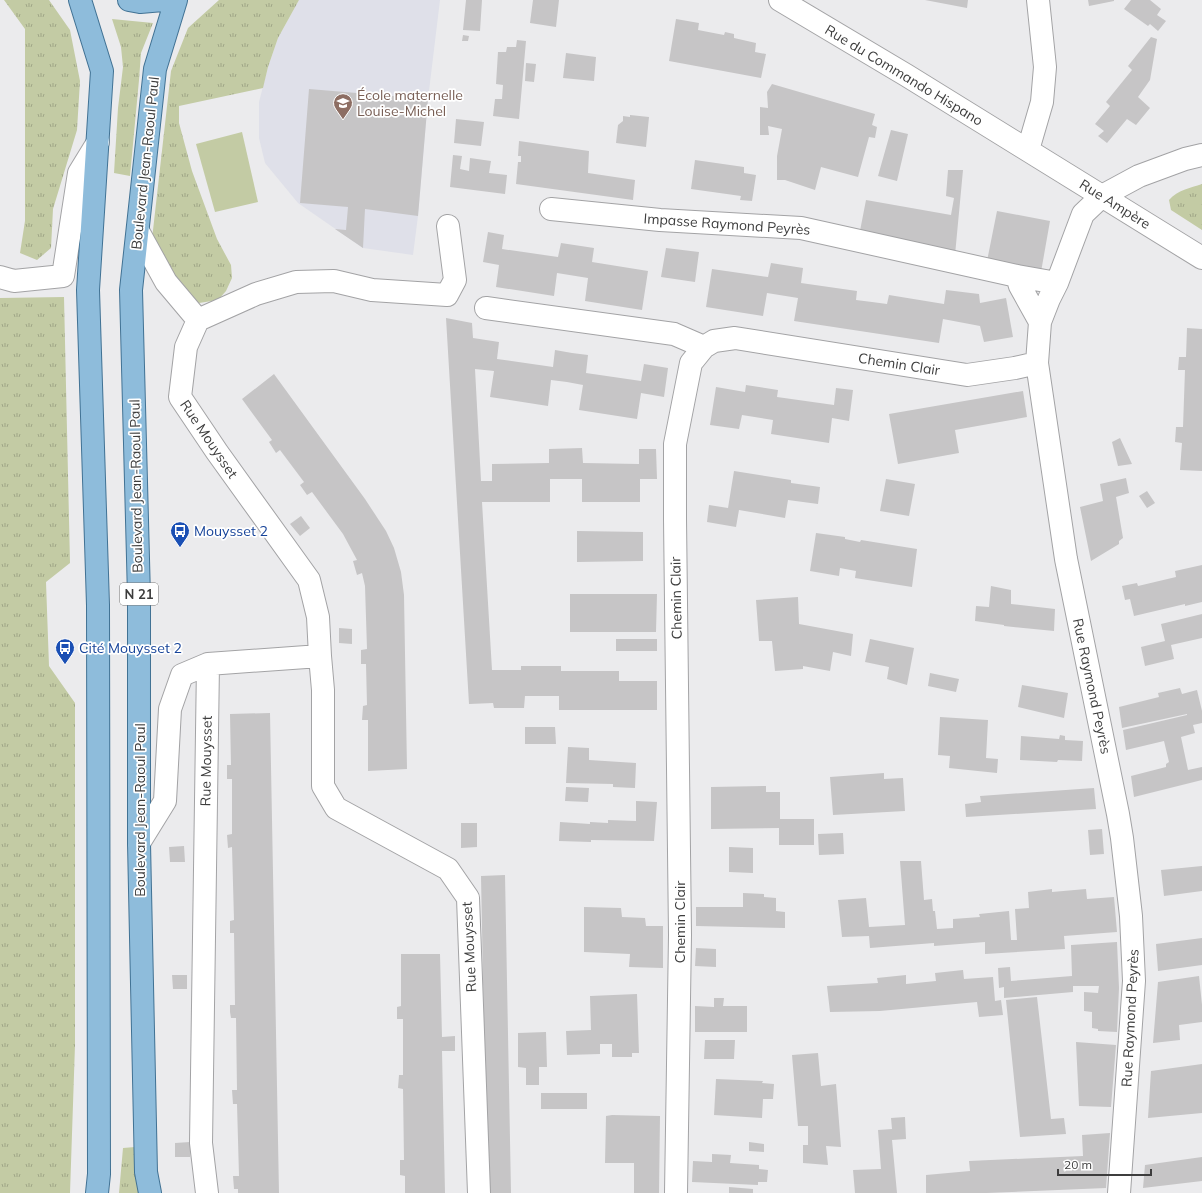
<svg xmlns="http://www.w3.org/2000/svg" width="1202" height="1193" font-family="Mulish,sans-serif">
<defs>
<pattern id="grass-tufts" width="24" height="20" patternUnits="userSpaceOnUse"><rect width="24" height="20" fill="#c3cba4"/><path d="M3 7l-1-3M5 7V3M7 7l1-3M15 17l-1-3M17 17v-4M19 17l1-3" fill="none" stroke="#a0a687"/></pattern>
</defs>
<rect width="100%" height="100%" fill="#ebebed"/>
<path fill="#dfe0e9" d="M299,0H440L428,99L418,216L413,255L363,248L298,203L265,163L259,138V102L268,67L278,38Z"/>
<path fill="url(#grass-tufts)" d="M4,0H49L70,30L80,81L77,130L53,209L51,248L37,260L20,253L25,221V29Z
M219,0H299L278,38L268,67L263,88L179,106V123L192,171L217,239L231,265L232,278L226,291L218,300L199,303L186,295L152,239L171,71L188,28Z
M112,19L153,23L141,53L139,80L130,176L114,173L118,108L123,67L121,47Z
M1202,184V230L1171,210L1169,200C1178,190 1190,188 1202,184Z
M64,297L70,563L46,582L49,666L75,703V1045L70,1193H0V298Z
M135,1147L142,1193H119L123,1148Z"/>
<path fill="#c3cba4" d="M242,132L258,202L215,212L196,144Z"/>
<path fill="#c6c5c6" d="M466,0H482L480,31L463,30Z
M533,0H559L556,27L530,23Z
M925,0H968L967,8Z
M1088,0H1114V1L1089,6Z
M1131,0H1150L1161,9L1157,15L1166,21L1158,31L1150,24L1148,26L1124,9Z
M676,19L699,23L698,30L724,35L725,32L734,34V38L756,43L755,52L766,54L761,78L669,61Z
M463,35L469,36L468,41H462Z
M1151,37L1157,39L1150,80L1138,97L1150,108L1136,125L1127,119L1107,143L1098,136L1104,131L1095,124L1110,106L1106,102L1132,70L1128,66Z
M517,40L526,41L519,119L493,116L495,99H502L503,85L496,84L498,52H506L507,47H516Z
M566,53L596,57L594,81L563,78Z
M526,63L536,64L534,82L525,81Z
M772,84L875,114L872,125L877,127L875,138L869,137L858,177L821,167L815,190L785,180H777V156L782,129L768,126L769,135H760V107L768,108L767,92Z
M309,89L428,99L418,216L365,209L363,248L335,229L346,230L348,207L300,203Z
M630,115L649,117L646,147L616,143L618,125L623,121V116L630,117Z
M456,119L484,122L481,146L454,143Z
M891,130L908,134L897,181L878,176Z
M519,141L589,151L588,173L635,180L633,200L516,184L518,162H521V156H518Z
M453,155L462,156L460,169L469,171L470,158L491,161L489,173L507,175L505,194L450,187Z
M695,160L744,167V173L756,175L752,201L740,200L741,196L691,189Z
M948,170H963L955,255L859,236L866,200L951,215L954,198L946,196Z
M997,211L1050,221L1041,272L987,261Z
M488,232L504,235L502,249L558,257L561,243L594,248L592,262L648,271L642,310L585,301L588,278L557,273L554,296L496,287L499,265L483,262Z
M666,248L699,252L695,282L661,277Z
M771,263L803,268L801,283L857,291L856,300L872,302L887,304L889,295L944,304L946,290L979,294L980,303L1006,298L1013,337L984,342L980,326L943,319L939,343L794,321L798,298L767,293L763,316L706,307L712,269L768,277Z
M446,318L472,323L473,338L499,342L497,359L553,367L555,350L572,353L588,355L586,373L641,381L644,364L668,368L664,397L641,393L637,419L579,410L583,385L567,382L551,380L548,406L490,397L494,371L475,369L481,481H492V464L549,463V449L582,448L583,463L639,464V449H656L657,479H640V502H582V479H550V502H482L492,670H521V666H561V671H619V681H657V710H559V696H525L524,708H494L493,703L469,704Z
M1187,328L1202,329V471L1180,470L1182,443L1175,442L1176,427H1183L1185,370H1178L1179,357H1186Z
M274,374L365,499L386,531L394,548L401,572L404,595L407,769L368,771V720H362L363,706L367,705L366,664H361V650L367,649L365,586L362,573L357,575L353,561L357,560L343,534L312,492L307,495L300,485L304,482L280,450L276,453L269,442L272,440L242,399Z
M746,385L778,390L777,397L834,405L836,388L853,390L849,421L832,418L829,443L771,434L773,420L742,415L739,429L710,425L716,387L745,392Z
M1023,391L1027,417L955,430L959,453L898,464L889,414Z
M1120,438L1132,464L1118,466L1112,442Z
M734,471L791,480V483L820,487L818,504L788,500L785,518L739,510L736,527L707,522L709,505L728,508Z
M1126,478L1129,493L1116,497L1123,538L1119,541V544L1091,561L1080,507L1103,501L1100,484Z
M886,479L915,484L909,516L880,511Z
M1147,491L1155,503L1147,508L1139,496Z
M301,516L310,528L300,536L290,524Z
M577,531L643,532V561L577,562Z
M816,533L845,537V539L860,542L861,540L917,549L912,587L855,578L856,571L840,568L839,576L810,571Z
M1202,565V602L1185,606V604L1134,616L1130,599L1125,600L1122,586L1137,583L1138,586L1176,577L1175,571Z
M991,586L1011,590V604L1055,609L1054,631L1004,626V625L975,621L976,606L989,607Z
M570,594H657L656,632H570Z
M798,597L799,624L853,634L851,656L833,652L830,671L803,666V669L775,671L772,641H759L756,600Z
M1202,614V638L1171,645L1174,659L1145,666L1141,647L1165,641L1161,624Z
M339,628L352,629V644L339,643Z
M616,639H657V651H616Z
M870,639L914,648L907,685L887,679L889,667L865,662Z
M930,673L959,679L956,692L928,686Z
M1022,685L1068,693L1064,718L1018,707Z
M1180,688L1182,694L1197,690L1202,711V723L1193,725L1195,733L1181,737L1188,770L1202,767V780L1134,797L1131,776L1166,767V764L1169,762L1164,741L1126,750L1123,730L1187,715V714L1122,728L1119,707L1159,697L1158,693Z
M270,713L279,1193H238V1189H234L233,1176H239L237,1104H233L232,1090H237L236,1018H231L230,1012V1005H235L234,933H230V921L234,920L232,847L228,848L227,835L232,834V779H227V765H231L230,714Z
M940,717L988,720L986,758L998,759L997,773L949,768L950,756L938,755Z
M525,727H555L556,744H525Z
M1060,735L1065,736V740L1083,741L1082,761L1058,760L1057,762L1020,760L1021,736L1059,739Z
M568,747L589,748V760L636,763L635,788L613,787V784L566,783Z
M884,773V779L903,778L905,811L833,815L830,777Z
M766,786V792H780V819H814V845H779V828L711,829V787Z
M566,787L589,788L588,802L565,801Z
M1094,788L1096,809L966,817L965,804L981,802L980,796Z
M636,801L657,802L654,841L591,840V842L559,841L560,822L590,824V822L608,823V820L636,821Z
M461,823H477V847L461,848Z
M1102,829L1104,854L1090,855L1088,830Z
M843,833L844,854L819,855L818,834Z
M184,846L185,862H170L169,847Z
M729,847L753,848V873L729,872Z
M900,861H921L924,900L932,899L933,911H935L937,929L953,928V919L980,917L979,914L1009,911L1011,940H1017L1015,909L1029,908L1028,892L1052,889V892L1086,889L1087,899L1114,897L1117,932L1064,936L1065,949L985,954V942L934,946V943L870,948L869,936L842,937L838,900L866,898L869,927L905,925Z
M1202,866V891L1164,896L1161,870Z
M505,875L511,1193H487L481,876Z
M743,893L764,894V897L776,898V911L785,912V928L696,926V907H743Z
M584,907L621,908L622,917L645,918L646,926H663V968L629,967L630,954L584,952Z
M1202,938V965L1158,971L1156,944Z
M1117,942L1119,988L1117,1032L1098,1031V1029L1092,1028V1012L1084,1011V992L1098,993L1099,986H1073V992L1004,998V987L999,988L998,968L1010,967L1011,981L1072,976L1071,945Z
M696,948L716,949V967L695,966Z
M401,954H440L442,1037L455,1036V1051H442L445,1193H405V1176L400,1175V1160H404L403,1089L398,1088L399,1075H403V1019H397V1007L401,1006Z
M963,970L964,979L993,977L995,1001L1001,1000L1003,1015L979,1017L977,1002L880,1011L830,1012L827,986L878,983L877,978L906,975V984L936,981L935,973Z
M172,975H187V989H173Z
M1199,976L1202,1005V1022L1179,1025L1180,1040L1153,1043L1158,982Z
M637,994L639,1053H632V1057H612V1044H600V1054L567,1055L566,1031L591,1030L590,996Z
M1037,997L1051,1119L1064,1118L1066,1134L1020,1137L1006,1000Z
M714,998H724L723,1006H747V1032H695V1006L714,1007Z
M546,1032L547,1067H539V1085H526V1068L518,1067V1033Z
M705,1040H735L734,1059H704Z
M1076,1042L1116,1045L1111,1107L1079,1106Z
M818,1053L821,1086L836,1084L841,1147L826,1146L828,1165L803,1163V1145H808V1126H798L792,1055Z
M1202,1064V1113L1148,1118L1151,1071Z
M716,1079L763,1081L762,1083L774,1084L773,1099H763L762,1118L714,1115Z
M541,1093H587V1109H541Z
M612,1115L660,1116L659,1193H634V1163H605L606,1116Z
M905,1117L906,1139L892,1140L897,1193H855L853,1170L881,1169L878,1130L892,1129L891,1118Z
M1110,1133L1106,1188L987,1193H926V1175L970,1171L969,1161L1083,1156L1082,1135Z
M190,1142V1157H175V1143Z
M749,1142L764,1144V1152L749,1151Z
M712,1154L731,1155L730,1163L759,1165V1169L768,1170L767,1182H758V1185L692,1182L693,1161L712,1162Z
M1202,1157V1181L1143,1188L1145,1165Z
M729,1187L753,1189V1193H729Z"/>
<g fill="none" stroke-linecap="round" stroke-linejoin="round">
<g stroke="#a3a3a5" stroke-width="24">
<path id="minor" d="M780,0L906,75L1202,258
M1028,150L1042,102L1045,67L1038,0
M551,209L660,220L801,228L1017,276L1057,283
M138,231L166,282L198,320
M1017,276L1020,286L1040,322
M0,277L14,281L63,276L79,173L98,142
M486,308L674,334L704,347
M198,320L256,294L296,282L334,281L372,290L447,295L455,280L448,226
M320,656L323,690V786L336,808L448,869L468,898L479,1193
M139,843L165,801L170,709L182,675L208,664L320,656L318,617L309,580L217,452L180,397L186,347L198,320
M207,1193L201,1143L208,664
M676,1193L680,935L675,519V444L691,363L704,347L714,341L735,338L967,375L1015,368L1037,363
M1119,1193L1134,981L1131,916L1122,838L1118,814L1066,559L1037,363L1040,322L1049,299L1057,283L1083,214L1102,196L1139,176L1185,159L1202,155"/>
</g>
<g stroke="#417294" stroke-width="24">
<path id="major" d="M80,0L102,71L88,290L98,605L99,1174L97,1193
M129,0L140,2L163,0
M150,1193L146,1172L139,843V597L131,290L155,69L176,0"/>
</g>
<use href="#minor" stroke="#fff" stroke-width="22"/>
<use href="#major" stroke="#8ebcdb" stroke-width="22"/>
</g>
<defs>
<g id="school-pin" transform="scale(1)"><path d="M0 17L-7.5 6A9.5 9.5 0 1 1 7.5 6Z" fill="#8d6e63" stroke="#fff"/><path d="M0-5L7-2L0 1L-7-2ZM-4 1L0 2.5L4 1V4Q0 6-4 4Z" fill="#fff"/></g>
<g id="bus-pin" transform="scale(1)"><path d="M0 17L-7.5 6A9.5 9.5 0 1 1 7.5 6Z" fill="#1a4fb4" stroke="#fff"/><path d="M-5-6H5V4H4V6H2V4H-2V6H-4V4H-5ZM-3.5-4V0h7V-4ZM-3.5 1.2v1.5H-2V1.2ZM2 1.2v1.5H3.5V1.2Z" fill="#fff"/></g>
</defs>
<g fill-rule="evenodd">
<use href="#school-pin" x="343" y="103"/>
<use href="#bus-pin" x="180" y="531"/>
<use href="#bus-pin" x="65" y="648"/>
</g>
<g text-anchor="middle" stroke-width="3.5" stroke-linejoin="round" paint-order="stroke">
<rect fill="#fff" stroke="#777" stroke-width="1" x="120" y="583" width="38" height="22" rx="3"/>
<g font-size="13" font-weight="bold" fill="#3d3d3d">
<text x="139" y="599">N 21</text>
</g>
<g font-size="14" fill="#3d3d3d" stroke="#fff">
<text transform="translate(904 75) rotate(31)" y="5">Rue du Commando Hispano</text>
<text transform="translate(145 163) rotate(-84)" y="5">Boulevard Jean-Raoul Paul</text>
<text transform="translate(1115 204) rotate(32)" y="5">Rue Ampère</text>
<text transform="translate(727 224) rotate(4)" y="5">Impasse Raymond Peyrès</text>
<text transform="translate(899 364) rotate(9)" y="5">Chemin Clair</text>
<text transform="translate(209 439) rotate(56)" y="5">Rue Mouysset</text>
<text transform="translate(136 486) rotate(-91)" y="5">Boulevard Jean-Raoul Paul</text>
<text transform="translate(676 598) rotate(-91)" y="5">Chemin Clair</text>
<text transform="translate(1092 686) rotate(78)" y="5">Rue Raymond Peyrès</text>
<text transform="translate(206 761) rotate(-89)" y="5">Rue Mouysset</text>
<text transform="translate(140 810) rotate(-90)" y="5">Boulevard Jean-Raoul Paul</text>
<text transform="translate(680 922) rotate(-90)" y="5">Chemin Clair</text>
<text transform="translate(469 947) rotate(-93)" y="5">Rue Mouysset</text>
<text transform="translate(1130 1018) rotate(-87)" y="5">Rue Raymond Peyrès</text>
</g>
<g font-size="14" fill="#785e54" stroke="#fff" text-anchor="start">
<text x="357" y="100">École maternelle<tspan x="357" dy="16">Louise-Michel</tspan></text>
</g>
<g font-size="14" fill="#164399" stroke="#fff" text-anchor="start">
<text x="194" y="536">Mouysset 2</text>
<text x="79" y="653">Cité Mouysset 2</text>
</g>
</g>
<path d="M1058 1169v6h93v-6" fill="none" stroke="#3d3d3d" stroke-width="2"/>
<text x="1064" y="1169" font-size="12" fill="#3d3d3d" stroke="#ffffff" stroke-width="3" paint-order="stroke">20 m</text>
</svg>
